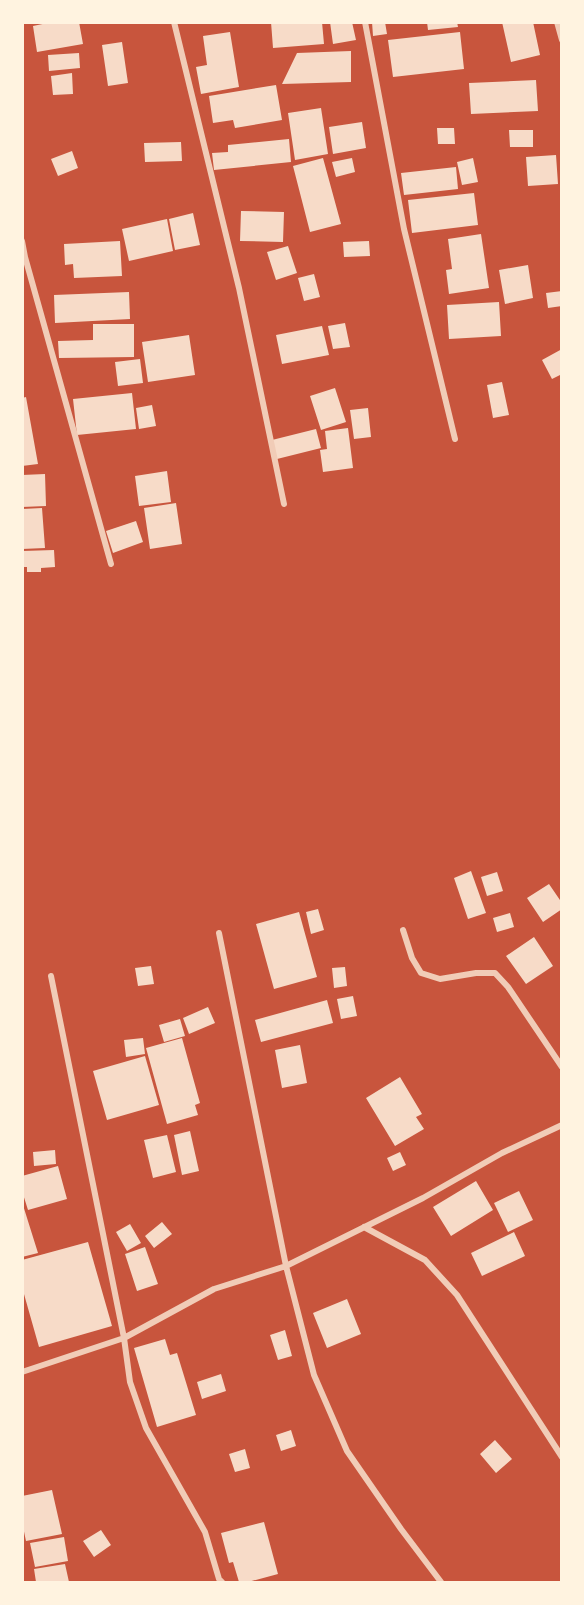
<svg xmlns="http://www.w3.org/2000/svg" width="584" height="1605" font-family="'Noto Serif',serif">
<rect width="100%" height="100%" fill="#c8553d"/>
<path fill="#f7dbc8" d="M52,22H79L83,44L37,52L33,26Z
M271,22H322L324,44L273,48Z
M330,22H352L356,40L333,44Z
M372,22H385L387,34L373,36Z
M427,22H457L458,27L428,30Z
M502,22H533L540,55L511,62Z
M230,32L239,87L201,94L196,67L207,65L203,36Z
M460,32L464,69L393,77L388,40Z
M122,42L128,83L108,86L102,45Z
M351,51V82L282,84L297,53Z
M79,53L80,68L49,71L48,55Z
M72,73L73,94L53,95L51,76Z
M536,80L538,111L471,114L469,83Z
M276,85L282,120L235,128L233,120L213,123L209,96Z
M321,108L328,154L295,160L288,113Z
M362,122L366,148L333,154L329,127Z
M437,128H454L455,144H438Z
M509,130H533V147H510Z
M289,139L291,162L214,170L212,153L228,152V145Z
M181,142L182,161L145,162L144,143Z
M72,151L78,168L58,176L51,159Z
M556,155L558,184L528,186L526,157Z
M323,158L341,224L310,232L293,166Z
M352,158L355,172L336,177L332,162Z
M473,158L478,182L462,185L457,162Z
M456,167L458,189L404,195L401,173Z
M474,193L478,225L412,233L408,200Z
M241,211L284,212L283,242L240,241Z
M193,213L200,245L175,250L169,219Z
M167,219L173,251L129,261L122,229Z
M481,234L489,288L449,294L446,270L452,269L448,239Z
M120,241L122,276L74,278L73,264L65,265L64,244Z
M369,241L370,256L344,257L343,242Z
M288,246L297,273L276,280L267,252Z
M528,265L533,298L505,304L499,270Z
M314,274L320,297L304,301L298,278Z
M562,291V306L548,308L546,293Z
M129,292L130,319L55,323L54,295Z
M499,302L501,336L449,339L447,305Z
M345,323L350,347L333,349L328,326Z
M93,324H134V357L59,358L58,341L93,340Z
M322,326L329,355L282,364L276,335Z
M189,335L195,375L148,382L142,342Z
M562,349V374L552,379L542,360Z
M140,359L143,383L118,386L115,362Z
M502,382L509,415L493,418L487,385Z
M335,388L346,422L321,430L310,396Z
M132,393L136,429L77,435L73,399Z
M26,397L38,464L22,466V398Z
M152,405L156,426L139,429L136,408Z
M368,408L371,437L354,439L350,410Z
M348,428L353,468L323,472L320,450L327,449L325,431Z
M316,429L321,448L277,459L272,440Z
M167,471L171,502L139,506L135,476Z
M45,474L46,506L22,507V475Z
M176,503L182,544L150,549L144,508Z
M42,508L45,548L22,549V509Z
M136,521L143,542L113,553L106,531Z
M54,550L55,567L41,568V572H27V567H22V551Z
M471,871L486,913L468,919L454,878Z
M497,872L503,891L487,896L481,877Z
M549,884L562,903V909L543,922L527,898Z
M318,909L324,930L311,934L306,912Z
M299,912L317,977L274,989L256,924Z
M510,913L514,927L497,932L493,918Z
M534,937L553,966L526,984L506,956Z
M151,966L154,984L138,986L135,968Z
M345,967L347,986L334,988L332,968Z
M353,996L357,1016L341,1019L337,999Z
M327,1000L333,1023L261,1042L255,1020Z
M208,1007L215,1023L189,1034L183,1018Z
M180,1019L185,1036L164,1042L159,1025Z
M143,1038L145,1054L126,1057L124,1040Z
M182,1038L200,1103L195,1105L198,1115L167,1124L146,1048Z
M300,1045L307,1083L282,1088L275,1050Z
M145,1056L159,1105L107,1120L93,1071Z
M400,1077L422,1114L416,1117L424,1129L395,1146L366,1098Z
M190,1131L199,1171L182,1175L174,1135Z
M167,1135L176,1172L153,1178L144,1140Z
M55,1150L56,1164L34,1166L33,1152Z
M400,1152L406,1165L393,1171L387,1158Z
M58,1166L67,1199L28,1210L22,1191V1176Z
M476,1181L493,1210L451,1236L433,1207Z
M519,1191L533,1220L508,1232L494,1203Z
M22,1202L38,1253L22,1257Z
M162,1222L172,1234L154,1248L145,1236Z
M130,1224L141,1243L127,1251L116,1232Z
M514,1232L525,1256L482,1276L471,1253Z
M88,1242L112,1326L39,1347L22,1287V1260Z
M145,1247L158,1284L137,1291L125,1254Z
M347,1299L361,1334L327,1348L313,1313Z
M285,1330L292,1356L278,1360L270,1335Z
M165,1339L170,1355L177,1353L196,1415L157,1427L134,1348Z
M221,1374L226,1391L202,1399L197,1382Z
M291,1430L296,1446L281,1451L276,1435Z
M495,1440L512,1459L496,1473L480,1454Z
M245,1449L250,1468L235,1472L229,1454Z
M52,1490L62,1534L26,1541L22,1522V1496Z
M264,1522L278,1574L248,1582H239L233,1562L229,1563L221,1533Z
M101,1530L111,1545L94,1557L83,1541Z
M64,1537L68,1561L35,1567L30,1543Z
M65,1564L69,1582H36L34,1569Z"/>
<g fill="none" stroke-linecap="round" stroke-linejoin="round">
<path stroke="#f1ccb7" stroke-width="6" d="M174,22L239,288L284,504
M365,22L404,229L455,439
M557,22L562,40
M22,241L25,257L111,564
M403,930L412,958L421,973L440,979L476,973H495L508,987L562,1067
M219,933L286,1266L314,1375L347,1451L401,1529L441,1582
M51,976L124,1338L130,1382L146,1428L205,1532L219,1579L222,1582
M364,1227L425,1260L457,1295L562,1457
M22,1372L124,1338L214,1289L286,1266L423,1198L502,1153L562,1125"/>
</g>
<rect width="584" height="1605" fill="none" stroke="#fff3e0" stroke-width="48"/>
</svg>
